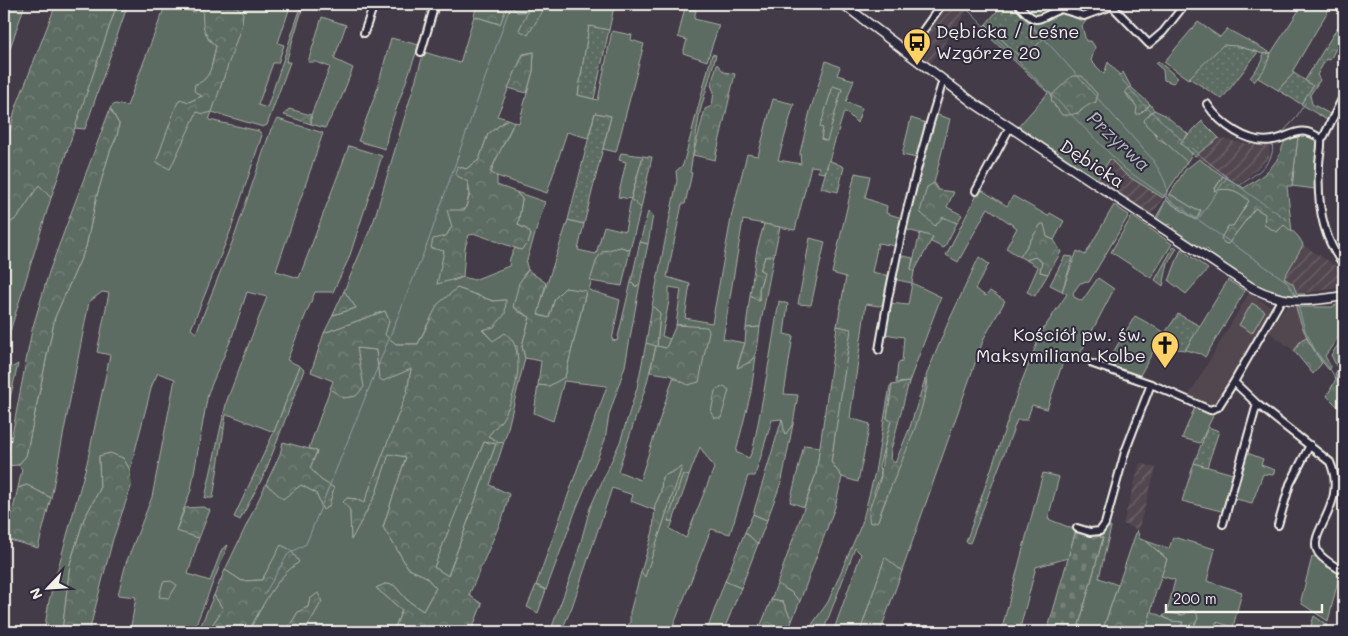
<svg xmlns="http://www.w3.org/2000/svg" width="1348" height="636" font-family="Mali,sans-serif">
<defs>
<pattern id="industrial-furrows" width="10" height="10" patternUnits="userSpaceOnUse" patternTransform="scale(1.25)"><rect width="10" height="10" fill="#534750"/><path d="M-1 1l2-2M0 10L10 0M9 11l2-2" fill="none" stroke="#6c6269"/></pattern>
<pattern id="forest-crowns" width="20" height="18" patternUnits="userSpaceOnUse" patternTransform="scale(1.25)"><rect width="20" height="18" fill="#5d6c62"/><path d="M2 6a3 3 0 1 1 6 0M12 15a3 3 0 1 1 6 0" fill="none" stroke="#758178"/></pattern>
<pattern id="cemetery-stones" width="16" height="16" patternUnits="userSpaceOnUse" patternTransform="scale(1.25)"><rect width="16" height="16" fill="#5d6c62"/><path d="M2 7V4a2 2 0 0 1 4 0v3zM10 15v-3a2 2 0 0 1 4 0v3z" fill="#758178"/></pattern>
<pattern id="garden-dots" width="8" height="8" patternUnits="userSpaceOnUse" patternTransform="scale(1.25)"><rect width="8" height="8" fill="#5d6c62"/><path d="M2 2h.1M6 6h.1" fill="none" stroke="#758178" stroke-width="1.8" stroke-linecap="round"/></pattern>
</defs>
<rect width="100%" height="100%" fill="#443b48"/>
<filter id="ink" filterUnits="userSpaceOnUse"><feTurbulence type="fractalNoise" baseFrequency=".02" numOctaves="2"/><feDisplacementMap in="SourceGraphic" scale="10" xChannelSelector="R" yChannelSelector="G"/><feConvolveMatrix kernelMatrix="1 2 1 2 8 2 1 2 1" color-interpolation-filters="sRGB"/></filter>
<g filter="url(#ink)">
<path fill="#534750" d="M1249,293L1273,308L1236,371L1213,407L1188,397Z
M1287,306L1296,307L1306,337L1301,340L1294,351L1268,331Z"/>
<path fill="url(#industrial-furrows)" d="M944,4H972L930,64L913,50Z
M1219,138L1254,145L1270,143L1269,158L1238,185L1195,156Z
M1110,159L1126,175L1163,198L1154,212L1146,213L1097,180Z
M1303,245L1344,271V287L1297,294L1293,284L1284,278Z
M1140,463L1156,468L1138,530L1123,524Z"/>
<path fill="#5d6c62" stroke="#a8aea5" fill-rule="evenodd" d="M9,4H25L4,66V19Z
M117,4H128L85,129L74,128Z
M198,4H205L203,6L208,39L216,46L210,73L201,83L202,96L189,102L198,112L234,4H286L285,6L290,7L278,43L284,45L278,63H273L258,105L267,108L302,4H304L286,62H290L267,125L263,127L212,112L209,120L259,131L262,135L230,232L191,329L196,333L235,235L271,129L278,119L323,133L276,271L299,278L349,146L382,156L349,258L333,292H315L287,360L300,366L274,432L230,415H226L224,429L221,426L227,400L267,297L247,292L232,337L208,393L191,490L176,530L199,538L188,574L210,581L222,549L228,545L193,632H130L136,597L118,595L126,563L152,497L175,379L158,373L152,385L130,470L123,458L99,456L100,489L84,519L70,564L62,632H44L49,601L87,463L110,355L97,352L109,293L102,292L89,302L51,498L27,485L18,488L22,469L18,465L26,456L55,317L86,247L97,195L110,151L117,136L119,124L110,108L115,104L127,106L165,6L195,12Z
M508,4L517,12L542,11L547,4H606L614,7L609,30L589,27L578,95L598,100L612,31L632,35L631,40L644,44L616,152L603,149L611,116L595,113L588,138L567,132L547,193L491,174C495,156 507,140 514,122L519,123L533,71L534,52L523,54L497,116L508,119L488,134L479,160L466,169L457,166V175L468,182C474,219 443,221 444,250C444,260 450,272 453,281L463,277L474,280L509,266L510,258L515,248L521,250L528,243L531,235L528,230L518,225L522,199L516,192L545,202L526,263L528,270L523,275L517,311L530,317L522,346L525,358L507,432L504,442L496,444L448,576L434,567L474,463L484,442L496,443L497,441L488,436C510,410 520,380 517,346L493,341L482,329L506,300L493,301L457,288L427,325L418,344H396L384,335L389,321L385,311L324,333L333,315L356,308L344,291L374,220L424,52L460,63L474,16L499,24Z
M1011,4H1016L1040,21L1060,11L1085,18L1086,21L1082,26L1086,41H1091L1095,47L1091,61L1104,74L1108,62L1120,75L1123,72L1131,87L1125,91C1129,101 1136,107 1146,110L1150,104L1154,110L1149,114L1157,138L1171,146L1187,162L1163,198L1126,175L1110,159L1097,180L1018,127L1048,93L981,29L986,24L1023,60L1024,20ZM1052,97L1096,102L1088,104L1078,114L1055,107Z
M1029,4H1064C1046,15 1041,22 1022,8Z
M1303,4H1332L1292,72L1294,73L1278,90L1258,78L1271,53L1263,54L1236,46L1188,79L1164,62L1198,22L1220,37L1227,29L1271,53Z
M685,7L696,10L694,19L719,25L707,61L683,53L687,40L678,37Z
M322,17L346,25L334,59L353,68L340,101L325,128L311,124V115L330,67L316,62H308Z
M391,38L419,45L388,132L385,149L358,141L376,93Z
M712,54L716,55L700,112L690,172L692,173L685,204H682L667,277L690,284L685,318L712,323L732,213L747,154L758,156L773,99L794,104L778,160L801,164L800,153L810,111L826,61L840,67L837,75L854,80L846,102L862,108L857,123L846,112H844L825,173L818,172L819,167L811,166L795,230L743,220L723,339L745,343L737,367L751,362L756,356L751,392L736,452L749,458L753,449C763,400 771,351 779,301L788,304L784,334L793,336L784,394L798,395L793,424L785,436L782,419L772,420L755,476H748L730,534L711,529L671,632H625L630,622V612L641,572L645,576L682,467L662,477L661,492L654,510L631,501L633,495L612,488L572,607L561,632H550L574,567L590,508L620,442L637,388L646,343L657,345L660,313L652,306L677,181L676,171L683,165ZM833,86L842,90L836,108L821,139ZM669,287L681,289L676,325L685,324L676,380L673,378L640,480L618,471L646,386L656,346L666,348L670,339L662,336L669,301ZM700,447L714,468L686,538L670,529L673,521H668L683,474L689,476Z
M935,114L950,119L934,183L931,186L943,217L957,223L944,248L931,242L933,237L904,229Z
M911,118L926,123L917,158L902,155Z
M1303,134L1312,135L1319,141L1315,189L1292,186L1298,137L1290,135Z
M621,153L643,156L631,198L641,208L630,250L621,247L597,259L589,290L620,300L612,340L617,341L631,282L636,287L640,283L625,366L609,415L605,440L577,507L546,590L536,585L607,386L564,381L553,421L534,413L538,385L549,386L565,376L586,292L565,288L555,298L549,318L537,314L568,220L584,224L578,250L596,254L604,226L625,231L631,199L618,197L626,162L619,160Z
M1199,159L1223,176L1214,190C1230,187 1238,190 1249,201L1233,226L1228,244L1255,208C1270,217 1297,228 1303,245L1284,278L1293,284L1297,294H1305L1304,297C1269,296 1238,276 1210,256V252L1207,249L1202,251L1174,233L1173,227L1170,224L1164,226L1155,219L1166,200L1196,220L1201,210H1196L1170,194L1185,170Z
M855,173L870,176L865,198L887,206L886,213L902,218L896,246L878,243L872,272L890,276L885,304L879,306L866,304L850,418L870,424L858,482L842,477L831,462L850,329L837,326L846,277L832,273Z
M39,184L51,198L4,351V216L7,225L18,217Z
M980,189L1007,206L1013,196L1048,216L1050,213L1064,221L1054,240L1047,237L1041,224L1020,257L1006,248L1017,228L988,208L958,262L946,255Z
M1114,205L1129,215L1089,282L1080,283L1073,293L1074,297L1082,301L1098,278L1114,289L1080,354L1092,359L1089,364L1065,356L1047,409L1032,405L1027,420H1017L970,543L966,542L1019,388L1042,331L1067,294L1062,291L1077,251L1085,255Z
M648,212L653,215L648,244L640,242Z
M1132,216L1172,244L1151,278L1111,252Z
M810,238L825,242L811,305L798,304Z
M1181,249L1208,269L1186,294L1169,281Z
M774,255L760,327L746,328L750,295L759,301V289L764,273L760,270L765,257Z
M898,255L913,258L911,269L914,272L912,283L941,297L909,382L896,383L898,363L902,362L904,337L884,334L889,303L908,305L912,283L893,279Z
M979,257L989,264L975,289L986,296L990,291L1005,301L984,338L902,571L885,558L860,632H833L861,554L855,548L823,632H810L813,623L828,602L862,523L875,472L890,386L892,385L887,418L891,421L879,466L881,475L874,492L878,520L920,411L927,388L926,376L947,325Z
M1035,257L1042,262L1040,272L1048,274L1035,296L1027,292L1038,267L1026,260Z
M1228,280L1245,291L1205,357L1201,354L1185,350Z
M1344,301V329L1325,356L1331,367L1329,370C1312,351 1302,331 1296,307H1332Z
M1252,303L1265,311L1252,333L1239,325Z
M1135,316L1164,332L1139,377L1106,364Z
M1344,336V390L1335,374L1338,369L1331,355Z
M357,348L376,350L379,377L411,369L407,392L364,504L356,499L347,498L350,510L351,539L375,496L389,453L406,457L383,527L409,569L425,576L436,588L423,611L407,600L394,585L385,584L376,588L402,610L393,632H303L318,608L310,599L308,607L298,612L286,632H248C263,606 273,579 299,562L282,546L262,580L242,581L225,570L266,484L283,498L301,485L316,493L323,509L334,488L321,480L310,468L317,452L309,448L330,389L344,398Z
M18,364L4,424V372Z
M1195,407L1213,416L1200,443L1182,438Z
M804,445L820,447L816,474L804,507L790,502Z
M1245,452L1263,459L1261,465L1275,470L1273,475L1263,474L1252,503L1232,498Z
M1194,463L1233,474L1225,512L1182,501Z
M1043,473L1059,477L1048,519L1076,530L1068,558L1036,567L1019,632H1001Z
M753,514L767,520L758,544L745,532Z
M1106,527H1111L1099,578L1118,585L1102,632H1077L1103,538L1100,537Z
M1173,537L1215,549L1207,581L1242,592L1233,627L1216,622L1213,632H1191L1198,618L1191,611L1182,615L1167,613L1175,580L1161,576L1167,559L1146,541L1169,549Z
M1317,555L1340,573L1328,621L1302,604L1301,600L1312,557Z
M725,581L741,588L723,632H699L700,629L707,630Z
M777,584L791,592L800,601L792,621L783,602L771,600Z
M214,595L223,609L210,628L213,632H198Z
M1151,611L1171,621L1183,622L1179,632H1146Z
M1314,616L1327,625L1325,632H1309Z"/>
<path fill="url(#forest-crowns)" stroke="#a8aea5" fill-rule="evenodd" d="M56,4H117L51,198L39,185L18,217L6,226L4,216V158L15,110Z
M205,4H234L243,13L242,24L212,112L204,114L197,112L170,169L156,162L177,104L180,99L189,102L202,96L194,91L195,84C212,81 213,59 216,46C202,34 202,24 203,6Z
M477,4H508L500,24L474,16Z
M509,4H547L528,35L519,30L528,11L517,12Z
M1344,17V43L1340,41L1330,60L1326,59L1317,75L1320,80L1310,95L1312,104L1330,114L1327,120L1301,104L1312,86L1305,80Z
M534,52L533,71L527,93L508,88L523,55Z
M1271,53L1264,70L1254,82L1250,78L1263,60V54Z
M1158,61L1178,78L1173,83L1164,80L1163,70L1156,64Z
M717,64L724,72L735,74L715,160L693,155L705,109L712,106L714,92L711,85Z
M1072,76H1082L1097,94L1096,102C1080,107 1082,116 1062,115L1052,102L1051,96Z
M833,86L842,89L827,141L821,139L823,128L820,127Z
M1131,87L1150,104L1140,114H1136L1137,107L1125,91Z
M110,109L119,124L117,136L110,151L97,195L86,247L55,317L26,456L18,465L6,466L32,330L49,272Z
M289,109L311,115V124L284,115Z
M1154,110L1165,115L1188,134L1181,143L1192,154L1187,162L1146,125L1144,120Z
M508,119L514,122L490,172L497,176V185L516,192L522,199L518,225L528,230L531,235L528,243L521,250L476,234L469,235L465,248L463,277L437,284L444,251L431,248L433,239L446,236L452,227L447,210H465L470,194L468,182L456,175L457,166L466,169L479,160L488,134Z
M1290,135L1298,137L1292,186H1287L1292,232L1284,225L1277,232L1264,225L1265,214L1255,208L1228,244L1224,243L1221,238L1228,226H1233L1249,201C1237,190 1230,187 1214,191L1223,176L1244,188C1258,179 1271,171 1279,156C1283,148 1283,140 1290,135Z
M934,183L938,190L954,192L947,207L962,215L957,223L943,217L935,226L920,212L927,187Z
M1170,194L1196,210H1201L1196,220L1166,200Z
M764,224L780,227L774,255L765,257L760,270L764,272L759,289V301L750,295L757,249Z
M1041,224H1044L1047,237L1054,240L1061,252L1048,274L1040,272L1042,262L1035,257L1026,260L1020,257Z
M920,233L933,237L914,272L911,269Z
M640,242L648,244L640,283L636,287L631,282Z
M1174,246L1177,248L1168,263L1163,286L1155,280Z
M621,247L630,250L622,286L590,281L597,259L603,251Z
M1065,256L1073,257L1062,291L1050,285Z
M528,270L546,283L538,315L549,318L555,298L565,288L586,291L565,377L549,386L538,385L541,361L525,358L522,346L530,317L513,307L519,283Z
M457,288L493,301L506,300L505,314L494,327L482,330L493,341L505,333C529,349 515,401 501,421C497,426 492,431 488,436L497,441V443L504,442L490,485L509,494L504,514L469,595L482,604L471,632H429L427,628L424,632H393L402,610L376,588L385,584L394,585L407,600L423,611L436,588L425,576L409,569L383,527L406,457L389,454L375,496L351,540L350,510L343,502L347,498L356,499L364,503L407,392L411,369L383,381L379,378L376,350L357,348L364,387L356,396L344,398L330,389L333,381L311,372L324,333L385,311L389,321L385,335L396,344H418L438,304ZM484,442L496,444L448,576L434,567Z
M344,291L356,308L333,315Z
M652,306L660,313L657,346L666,348L676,325L707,327L709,331L699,382L688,385L670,375L650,372L656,346L646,343Z
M837,326L851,329L831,462L842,477L835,507L800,601L791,592L777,584L816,474Z
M760,327C757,348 760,360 737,368L745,343L746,328Z
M1306,337L1322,363L1313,374L1294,351L1301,340Z
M300,366L304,370L265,473L240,520L234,517L274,432Z
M1337,377L1344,390V413L1327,396Z
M925,379C930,410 888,486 878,521L870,523C865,505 880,490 881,474C882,456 886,439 891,421L887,418L892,385L909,382L891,450L890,459L895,463L910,427Z
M724,386L729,390L721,418H715L711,413L715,391Z
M782,419L785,435L793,424L782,480L767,520L753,514Z
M221,426L224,429L213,498H205Z
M283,442L317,451L310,468L321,480L334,488L329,506L323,510L316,493L301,485L283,499L266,484L280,454Z
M110,453L123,458L130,470L131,487L113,539L89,632H62L70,564L84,519L100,489L99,456Z
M682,467L645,577L641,572L653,531L655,505L661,492L662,477Z
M683,474L689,476L673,521H668Z
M27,485L51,498L38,548L6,539L18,488Z
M203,507L210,510L199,538L176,531L185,508Z
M1137,530L1140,539L1146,541L1167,559L1155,595L1146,632H1102Z
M745,532L758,544L741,588L725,581Z
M281,545L291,550L299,562C274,579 263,606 248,632H213L210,628L223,609L214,595L225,570L242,581L262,580Z
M885,557L902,571L880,632H860Z
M171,581L177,585L169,598L159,597L163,582Z
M536,585L546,590L538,613L527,607Z
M318,593L322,601L306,629L303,632H286L298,612L308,607L310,599Z
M771,600L783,602L792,621L788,632H758Z
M1191,611H1196L1198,618L1191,632H1179L1183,622L1171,621L1163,616L1167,613L1182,615Z"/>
<path fill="url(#cemetery-stones)" stroke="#a8aea5" d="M1076,530L1103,538L1077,632H1047Z"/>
<path fill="url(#garden-dots)" stroke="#a8aea5" d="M1003,4H1011L1043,39L1023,60L986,24Z
M589,26L609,30L594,99L578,95Z
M1223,45L1236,46L1258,52L1222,99L1189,78Z
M1294,73L1313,86L1301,104L1278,90Z
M595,113L611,116L584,224L568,220Z
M1202,121L1219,138L1195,156L1180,143Z
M643,156L652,157L641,208L631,199Z
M829,160L844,167L838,192L821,188Z
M1178,314L1200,326L1185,350L1177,349L1160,340Z
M1208,427L1219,431L1207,467L1194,463Z"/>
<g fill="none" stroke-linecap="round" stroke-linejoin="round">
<path stroke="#929ca7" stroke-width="1" d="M962,4L1125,169L1286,281L1297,297
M1013,4L1153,160C1169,187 1172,190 1157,219
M1118,75L1141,102L1184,142
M1280,135L1295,119L1305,103
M1191,148L1227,177
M1239,186C1254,199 1271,207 1287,220
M1199,218L1227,177L1239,186C1252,176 1277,163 1272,144
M1311,296L1344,291
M1298,306L1305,330L1316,352L1330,369L1344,393
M264,595L288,554L306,544L428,242L511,4"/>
<g stroke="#f4f1e8" stroke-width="10">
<path id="minor" d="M1018,4C1039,29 1037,17 1061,9L1084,16L1112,6L1149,44L1163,32L1185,4
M364,33L374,4
M421,52L435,4
M907,53L942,4
M1207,104C1220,124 1248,145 1273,140C1292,137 1300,123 1321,139
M1321,139C1322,148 1319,156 1319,166C1317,201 1321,237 1344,265
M1321,139L1324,136L1344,95
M976,191L1010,127
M1281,300L1234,382L1257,404L1330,462C1348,503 1309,531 1317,550C1320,559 1337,567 1344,572
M879,350C894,258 915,168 943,80
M1093,364L1151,384L1210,410L1218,407L1234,382
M1223,524L1257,404
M1278,525L1290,484L1310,445
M1077,528L1090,532L1100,531L1105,524L1125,452L1151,384"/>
</g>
<g stroke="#f4f1e8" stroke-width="11">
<path id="tertiary" d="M843,4L975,104L1251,287C1285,305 1307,302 1344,296"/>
</g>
<use href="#minor" stroke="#2f2a3d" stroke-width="6"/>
<use href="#tertiary" stroke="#2f2a3d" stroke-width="8"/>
</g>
</g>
<defs>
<g id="bus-pin" transform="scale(1.4375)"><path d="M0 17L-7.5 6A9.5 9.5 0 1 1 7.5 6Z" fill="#ffd166" stroke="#2f2a3d"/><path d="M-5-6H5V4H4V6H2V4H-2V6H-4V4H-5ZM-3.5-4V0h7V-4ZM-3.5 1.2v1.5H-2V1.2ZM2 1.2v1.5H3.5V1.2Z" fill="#111"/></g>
<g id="church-pin" transform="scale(1.4375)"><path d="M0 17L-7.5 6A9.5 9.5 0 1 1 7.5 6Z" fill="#ffd166" stroke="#2f2a3d"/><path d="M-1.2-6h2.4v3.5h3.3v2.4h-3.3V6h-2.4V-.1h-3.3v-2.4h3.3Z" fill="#111"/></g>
</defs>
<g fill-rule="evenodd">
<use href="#bus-pin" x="917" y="42"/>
<use href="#church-pin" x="1165" y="345"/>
</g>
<g text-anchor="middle" stroke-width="4" stroke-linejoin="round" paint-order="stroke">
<g font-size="18" fill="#f4f1e8" stroke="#2f2a3d" text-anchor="start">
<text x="936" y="38">Dębicka / Leśne<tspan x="936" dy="21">Wzgórze 20</tspan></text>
<text x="1146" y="341" text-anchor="end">Kościół pw. św.<tspan x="1146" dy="21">Maksymiliana Kolbe</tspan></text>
</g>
<g font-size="18" fill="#f4f1e8" stroke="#2f2a3d">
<text transform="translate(1092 164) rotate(33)" y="6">Dębicka</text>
</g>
<g font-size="19" font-style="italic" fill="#b3b8bd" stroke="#2f2a3d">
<text transform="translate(1119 141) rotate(43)" y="7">Przyrwa</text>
</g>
</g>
<rect width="1348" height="636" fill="none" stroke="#2f2a3d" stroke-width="20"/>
<rect x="10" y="10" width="1328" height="616" fill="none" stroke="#f4f1e8" stroke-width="2" filter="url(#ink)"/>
<g transform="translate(48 588) rotate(245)" stroke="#2f2a3d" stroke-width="4" paint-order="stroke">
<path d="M0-4L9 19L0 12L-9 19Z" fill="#f4f1e8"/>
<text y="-8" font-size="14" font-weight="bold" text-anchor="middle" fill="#f4f1e8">N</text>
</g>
<path d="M1166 604v8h156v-8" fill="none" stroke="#f4f1e8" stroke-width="2.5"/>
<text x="1173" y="604" font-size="15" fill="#f4f1e8" stroke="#2f2a3d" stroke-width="4" paint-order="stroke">200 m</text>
</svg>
